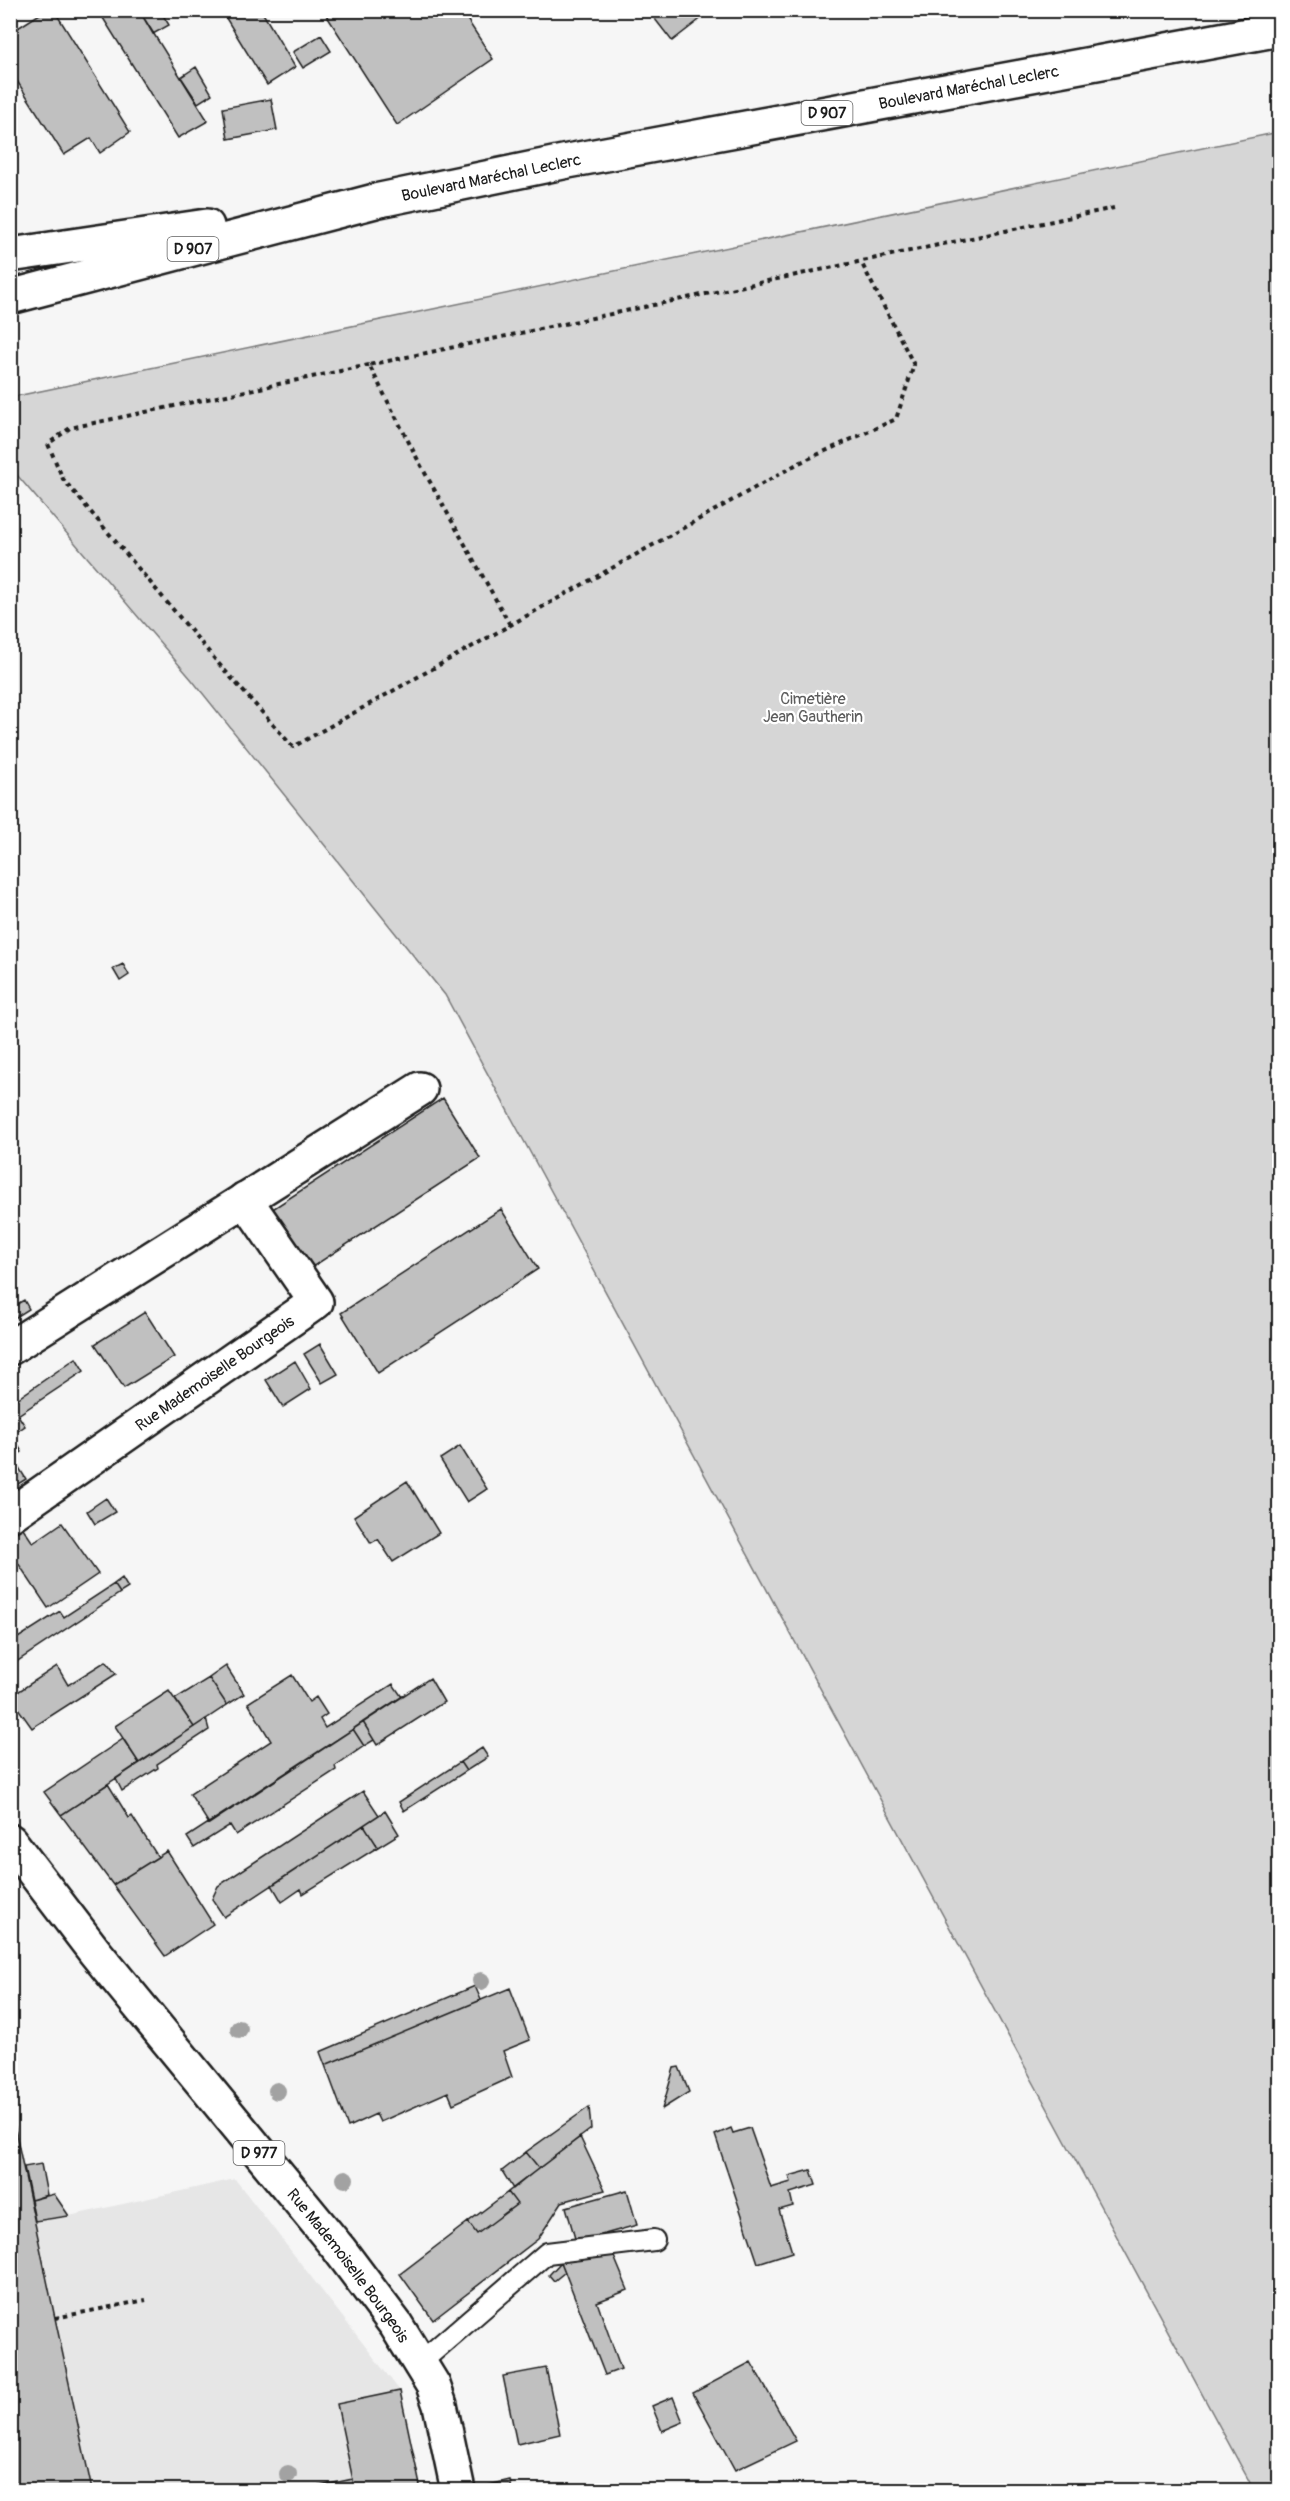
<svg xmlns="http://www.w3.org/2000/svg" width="1290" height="2501" font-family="Pangolin,sans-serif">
<rect width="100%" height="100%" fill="#f6f6f6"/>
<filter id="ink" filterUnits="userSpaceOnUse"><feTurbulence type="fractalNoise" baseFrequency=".0167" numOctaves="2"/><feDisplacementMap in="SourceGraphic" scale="12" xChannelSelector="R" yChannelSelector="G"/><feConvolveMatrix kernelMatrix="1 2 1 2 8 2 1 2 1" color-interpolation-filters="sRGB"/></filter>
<g filter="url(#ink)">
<path fill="#e6e6e6" d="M10,2105L24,2167L41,2164L47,2195L54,2194L69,2216L235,2179L400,2391L421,2490H11Z"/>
<path fill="#d6d6d6" stroke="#797979" stroke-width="1.5" d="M1279,132L1280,2490H1254L445,995L192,680L11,468V409L17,396Z"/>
<path fill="#c0c0c0" stroke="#1c1c1c" stroke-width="1.5" d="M46,10H54L130,132L100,153L91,138L64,155L10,70V33Z
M98,10H139L208,121L178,138Z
M139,10H160L169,25L153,34Z
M221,10H261L295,67L267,85Z
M323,10H461L493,59L397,125Z
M648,10H712L672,41Z
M321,35L331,51L303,68L293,52Z
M196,67L212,94L198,103L181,77Z
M271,99L277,130L228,139L223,108Z
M123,964L129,975L120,981L113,969Z
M443,1098L480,1158L306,1271L268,1212Z
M501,1209L538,1269L378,1373L341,1313Z
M24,1300L29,1309L10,1321V1308Z
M145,1312L174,1357L124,1388L95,1344Z
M320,1344L338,1374L322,1383L304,1354Z
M76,1358L84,1371L18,1415L25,1426L12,1435L22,1452L13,1458L26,1479L10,1489V1404Z
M295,1361L311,1389L283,1407L266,1380Z
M460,1446L487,1489L467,1502L440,1459Z
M407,1481L439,1533L393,1562L378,1539L371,1543L354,1516Z
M106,1498L115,1512L95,1524L87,1511Z
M17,1519L33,1543L62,1523L98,1574L48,1608L10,1551V1524Z
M122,1578L128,1588L120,1593L114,1584Z
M114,1584L120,1593L10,1666V1643L60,1611L64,1617Z
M106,1661L116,1674L32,1728L10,1697L57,1666L68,1685Z
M226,1666L244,1694L227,1705L209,1678Z
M292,1675L309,1702L316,1697L327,1714L320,1719L325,1728L393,1684L402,1697L209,1824L190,1794L271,1741L248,1703Z
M209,1678L227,1705L194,1727L175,1699Z
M430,1678L444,1702L377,1745L363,1722Z
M169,1691L194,1727L139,1763L115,1726Z
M206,1719L209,1730L157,1764L158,1768L122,1791L116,1779Z
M363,1722L374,1740L364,1746L353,1729Z
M353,1729L364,1746L335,1766L336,1770L236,1835L230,1825L194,1848L187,1837Z
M123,1739L139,1763L61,1815L44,1792Z
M482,1748L488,1757L466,1771L460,1762Z
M460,1762L466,1771L404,1811L399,1802Z
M108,1784L129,1818L132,1816L158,1857L113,1885L61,1815Z
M363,1791L379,1815L224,1917L212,1899L218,1886Z
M385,1811L399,1834L378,1847L364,1825Z
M364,1825L378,1847L303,1894L301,1889L282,1902L272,1885Z
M167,1851L213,1924L165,1956L113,1885Z
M475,1986L481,2000L325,2065L320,2052Z
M510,1988L530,2040L503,2051L512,2077L453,2104L448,2092L380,2122L376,2114L348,2127L325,2065Z
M679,2067L689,2092L662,2109L674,2068Z
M10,2105L55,2318L92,2490H10Z
M589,2107L591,2129L539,2168L526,2152Z
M731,2128L733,2133L750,2128L771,2188L791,2182L789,2176L811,2170L816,2185L790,2193L793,2206L779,2210L792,2252L758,2263L715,2135Z
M580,2137L605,2190L562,2202L538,2239L433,2320L400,2274L468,2222L477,2234L517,2204L508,2192Z
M526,2152L539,2168L513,2189L502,2171Z
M41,2164L47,2195L31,2200L24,2167Z
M627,2190L637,2225L576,2242L566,2207Z
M508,2192L517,2204L477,2234L468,2222Z
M54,2194L69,2216L35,2221L31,2200Z
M613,2254L628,2290L597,2302L621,2369L605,2375L561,2262Z
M561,2262L565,2272L554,2281L549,2275Z
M751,2362L796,2441L735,2470L693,2393Z
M546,2368L560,2434L517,2444L503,2376Z
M400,2391L421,2490H355L337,2404Z
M673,2397L683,2422L662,2431L652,2406Z
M353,2479L355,2490H301Z
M510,2480L512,2490H491L489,2485Z"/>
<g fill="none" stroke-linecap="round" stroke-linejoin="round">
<g stroke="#1c1c1c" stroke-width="24">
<path id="lane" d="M421,2362L547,2253L654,2240"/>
</g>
<g stroke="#1c1c1c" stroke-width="38">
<g id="street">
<path d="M10,1348L420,1089"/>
<path id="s1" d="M10,1515L316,1302L245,1199"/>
</g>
</g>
<g stroke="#1c1c1c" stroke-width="38">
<g id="primary">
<path d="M10,255L207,226"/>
<path id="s2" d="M10,297L375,201L568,161L1280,29"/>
<path id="s3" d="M10,1841L95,1952L339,2249L396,2325L433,2385L440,2405L458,2490"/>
</g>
</g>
<path stroke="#1c1c1c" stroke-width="4" stroke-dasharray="4.5 4.5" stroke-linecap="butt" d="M369,365L70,428L48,444L63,479L219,664L293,747L799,463L896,419L914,365L861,262
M510,625L420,464L369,365L1114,208
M55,2318L146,2300"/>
<use href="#lane" stroke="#fff" stroke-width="20"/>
<use href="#street" stroke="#fff" stroke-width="33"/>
<use href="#primary" stroke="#fff" stroke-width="33"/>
</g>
<g fill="#a2a2a2">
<circle cx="481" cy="1981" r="9"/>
<circle cx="239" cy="2029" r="9"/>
<circle cx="277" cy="2091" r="9"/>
<circle cx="345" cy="2179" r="9"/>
<circle cx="288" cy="2474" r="9"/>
</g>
</g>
<g text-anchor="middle" stroke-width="4.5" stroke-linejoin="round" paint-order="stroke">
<g fill="#fff" stroke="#606060" stroke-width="1.5">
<rect x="801.5" y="101" width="51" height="24" rx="4.5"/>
<rect x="167.5" y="237" width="51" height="24" rx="4.5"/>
<rect x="233.5" y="2141" width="51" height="24" rx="4.5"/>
</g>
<g font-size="15" font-weight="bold" fill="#1c1c1c">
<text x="827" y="118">D 907</text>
<text x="193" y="254">D 907</text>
<text x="259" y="2158">D 977</text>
</g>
<g font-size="16" fill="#1c1c1c" stroke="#fff">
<text dy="6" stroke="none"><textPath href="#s2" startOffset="982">Boulevard Maréchal Leclerc</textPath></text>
<text dy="6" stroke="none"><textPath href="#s2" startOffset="496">Boulevard Maréchal Leclerc</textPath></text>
<text dy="6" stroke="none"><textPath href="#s1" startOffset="249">Rue Mademoiselle Bourgeois</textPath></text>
<text dy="6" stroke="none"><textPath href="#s3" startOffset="543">Rue Mademoiselle Bourgeois</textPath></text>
</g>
<g font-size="16" fill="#5d5d5d" stroke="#fff">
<text x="813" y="704">Cimetière<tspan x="813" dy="18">Jean Gautherin</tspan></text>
</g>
</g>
<rect width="1290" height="2501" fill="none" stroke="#fff" stroke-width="36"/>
<rect x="18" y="18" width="1254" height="2465" fill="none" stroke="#1c1c1c" stroke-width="2" filter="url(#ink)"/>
</svg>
